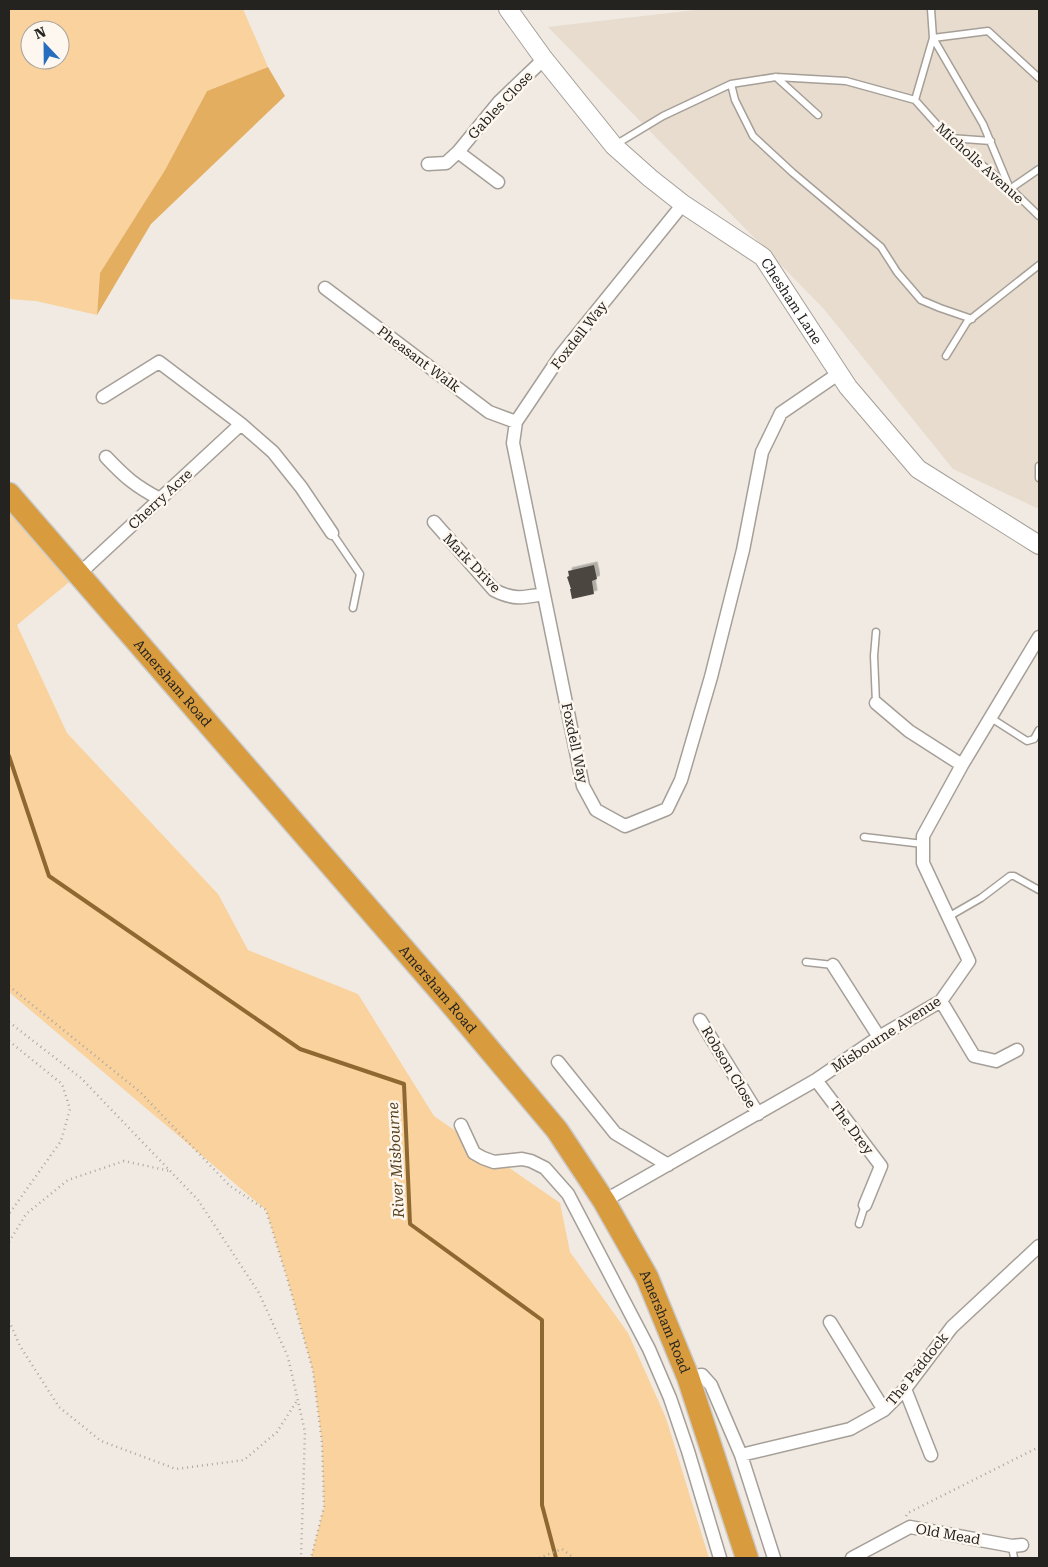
<svg xmlns="http://www.w3.org/2000/svg" width="1048" height="1567" font-family="'Roboto Serif',serif">
<defs>
<filter id="shadow"><feDropShadow dx="3.5" dy="-3.5" stdDeviation="0" flood-color="#0004"/></filter>
</defs>
<rect width="100%" height="100%" fill="#f0eae2"/>
<path fill="#e7dcce" d="M704,9H1039V509L953,469L823,308L548,27Z"/>
<path fill="#f9d29d" fill-rule="evenodd" d="M9,9H243L268,67L207,91L165,170L100,273L97,315L36,301L9,299ZM30,30H60V60H30Z
M9,491L79,574L17,625L67,733L218,894L248,950L358,994L434,1116L560,1203L570,1252L628,1333L666,1418L709,1558H311L324,1507L322,1443L313,1371L288,1281L266,1210L9,992Z"/>
<path fill="#e4ae61" d="M268,67L285,96L151,224L97,315L100,273L165,170L207,91Z"/>
<g fill="none" stroke-linecap="round" stroke-linejoin="round">
<path stroke="#8d6830" stroke-width="4" d="M9,756L49,876L300,1049L404,1084L410,1224L542,1320V1505L556,1558"/>
</g>
<path fill="#4c4741" filter="url(#shadow)" d="M594,565L597,579L592,581L594,594L572,599L570,589H571L567,577L569,576L568,571Z"/>
<g fill="none" stroke-linecap="round" stroke-linejoin="round">
<g stroke="#a59f98" stroke-width="9">
<path id="lane" d="M776,77L818,115
M731,84L735,100L753,136L793,173L881,247L897,272L921,300L940,308L972,319
M915,100L933,38L931,9
M950,138L991,141
M615,145L663,116L731,84L776,77L846,81L915,100L949,138L1008,186L1039,216
M1008,184L983,124L933,38L988,31L1039,78
M1010,189L1039,169
M946,356L967,322L1039,265
M1039,466V478
M332,533L360,574L353,608
M876,632L874,656L876,703
M991,718L1027,741L1034,739L1039,730
M864,837L923,844
M948,917L981,898L1010,876H1014L1039,890
M806,962L833,965
M859,1224L865,1205
M1012,1546L1014,1558"/>
</g>
<g stroke="#a59f98" stroke-width="15">
<path id="street" d="M458,152L498,182
M428,164L446,163L458,152L499,102L544,59
M683,204L561,355L516,422L513,443L583,786L596,810L625,826L667,809L681,780L711,677L743,550L762,452L781,413L838,374
M325,288L489,412L516,422
M103,397L159,362L241,424L273,452L301,487L332,533
M106,457C125,477 135,486 160,499
M434,522L494,590C513,600 523,598 543,594
M79,574L241,424
M876,703L909,731L962,765
M833,965L879,1037
M941,1001L974,1056L996,1061L1017,1050
M700,1020L758,1114
M558,1062L615,1133L668,1165
M816,1080L881,1166L865,1205
M461,1125L474,1153L483,1158L494,1162L522,1159L531,1161L545,1168L568,1194L649,1349L670,1398L688,1451L720,1558
M604,1201L816,1080L879,1037L941,1001L969,961L923,863V836L962,765L1039,637
M830,1322L884,1410
M688,1377L702,1375L711,1385L741,1455L774,1558
M905,1389L931,1455
M741,1455L850,1429L884,1410L905,1389L952,1327L1039,1246
M852,1558L910,1527L1012,1546L1022,1545"/>
</g>
<g stroke="#a59f98" stroke-width="20">
<g id="secondary">
<path id="s1" d="M508,9L544,59L614,146L650,178L683,204L763,257L848,387L918,469L1039,545"/>
</g>
</g>
<g stroke="#cbcac9" stroke-width="25">
<g id="highway">
<path id="s2" d="M9,494L447,999L557,1130L604,1201L647,1277L688,1377L747,1558"/>
</g>
</g>
<path stroke="#aba7a0" stroke-width="2.5" stroke-dasharray="1 4" stroke-linecap="butt" d="M9,632L10,628
M9,986L140,1092L230,1186L266,1210L288,1281L313,1371L322,1443L324,1507L311,1558
M9,1022L81,1078L198,1200L259,1293L288,1357L305,1432L301,1558
M9,1041L62,1084L70,1109L61,1141L9,1214
M9,1242L26,1214L68,1180L124,1161L170,1171
M9,1321L20,1346L59,1407L101,1441L176,1469L244,1460L277,1432L298,1399
M906,1516L908,1513L1039,1447
M539,1558L562,1549L574,1558"/>
<use href="#lane" stroke="#fff" stroke-width="6"/>
<use href="#street" stroke="#fff" stroke-width="12"/>
<use href="#secondary" stroke="#fff" stroke-width="18"/>
<use href="#highway" stroke="#d89c3f" stroke-width="22"/>
</g>
<g text-anchor="middle" stroke-width="5" stroke-linejoin="round" paint-order="stroke">
<g font-size="14" fill="#252320" stroke="#fdf7ef">
<text transform="translate(500 105) rotate(-47)" y="5">Gables Close</text>
<text transform="translate(980 163) rotate(42)" y="5">Micholls Avenue</text>
<text dy="5" stroke="none"><textPath href="#s1" startOffset="412">Chesham Lane</textPath></text>
<text transform="translate(579 335) rotate(-52)" y="5">Foxdell Way</text>
<text transform="translate(419 359) rotate(37)" y="5">Pheasant Walk</text>
<text transform="translate(160 499) rotate(-43)" y="5">Cherry Acre</text>
<text transform="translate(472 563) rotate(46)" y="5">Mark Drive</text>
<text dy="5" stroke="none"><textPath href="#s2" startOffset="250">Amersham Road</textPath></text>
<text transform="translate(575 743) rotate(78)" y="5">Foxdell Way</text>
<text dy="5" stroke="none"><textPath href="#s2" startOffset="655">Amersham Road</textPath></text>
<text transform="translate(886 1034) rotate(-33)" y="5">Misbourne Avenue</text>
<text transform="translate(729 1067) rotate(59)" y="5">Robson Close</text>
<text transform="translate(852 1128) rotate(53)" y="5">The Drey</text>
<text dy="5" stroke="none"><textPath href="#s2" startOffset="1060">Amersham Road</textPath></text>
<text transform="translate(917 1369) rotate(-51)" y="5">The Paddock</text>
<text transform="translate(948 1534) rotate(10)" y="5">Old Mead</text>
</g>
<g font-size="15" font-style="italic" fill="#563f1e" stroke="#fdf7ef">
<text transform="translate(396 1160) rotate(-93)" y="5">River Misbourne</text>
</g>
</g>
<rect width="1048" height="1567" fill="none" stroke="#252320" stroke-width="20"/>
<g transform="translate(45 45) rotate(338)"><circle r="24" fill="#fdf7ef" stroke="#a7a29c"/>
<path d="M0-4L9 19L0 12L-9 19Z" fill="#286ebf"/>
<text y="-8" font-size="14" font-weight="bold" text-anchor="middle" fill="#252320">N</text>
</g>
</svg>
